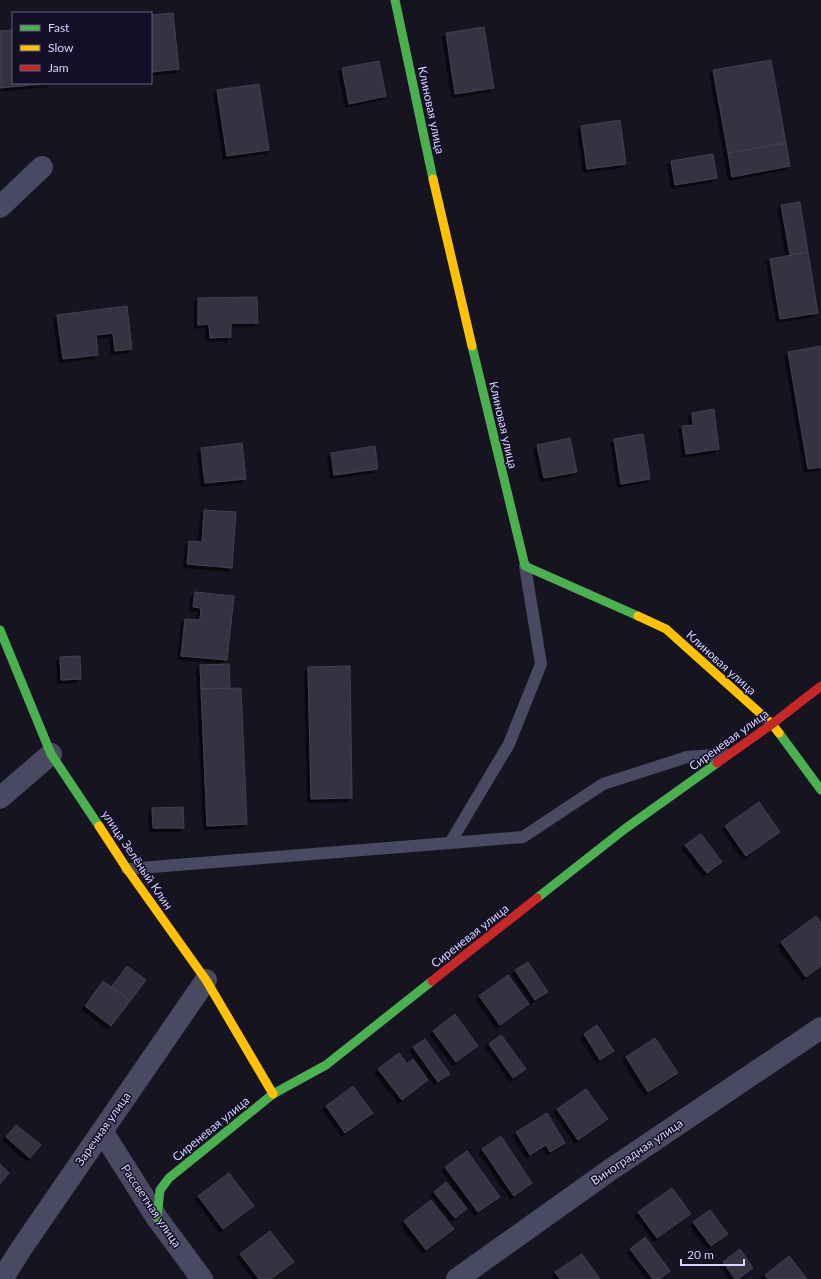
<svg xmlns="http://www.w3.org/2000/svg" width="821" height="1279" font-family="Lato,sans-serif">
<defs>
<filter id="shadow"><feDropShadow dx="-3.5" dy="3.5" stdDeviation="0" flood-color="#0009"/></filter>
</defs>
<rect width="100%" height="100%" fill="#161421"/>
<path fill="#343243" stroke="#433f54" filter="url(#shadow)" d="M173,13L179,69L151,72V15Z
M484,27L494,88L455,94L446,33Z
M13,30V83H51L0,88V31Z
M771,60L786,143L728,153L713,70Z
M379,61L386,96L349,104L342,68Z
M259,84L269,150L227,156L217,90Z
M620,120L626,164L587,169L581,126Z
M786,143L790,166L732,177L728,153Z
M713,154L717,178L675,185L671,161Z
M800,202L808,252L790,255L781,205Z
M808,252L818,313L780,319L770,259Z
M257,297L258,323H231V337L210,338L209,324L198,325V298Z
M127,306L132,349L115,351L113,333L96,335L98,355L63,359L57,315Z
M821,346V467L808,469L788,352Z
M714,409L719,449L686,454L682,426L693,425L692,413Z
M643,434L650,479L621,484L614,439Z
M570,438L577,472L544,478L537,445Z
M242,443L246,479L205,483L201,448Z
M375,446L378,469L334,475L331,453Z
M204,510L236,512L232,568L187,564L189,541L202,542Z
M195,592L234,596L227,660L181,656L185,619L200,620L201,608L193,607Z
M80,656L81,679L61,680L60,657Z
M229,664L230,688L201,689L200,665Z
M350,666L352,798L311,799L308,667Z
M241,688L247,824L207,826L201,689Z
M759,802L780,832L746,856L725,826Z
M183,807L184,828H153L152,808Z
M701,834L722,862L707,873L685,845Z
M816,916L821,923V966L806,977L781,942Z
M528,962L548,992L535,1000L515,970Z
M127,966L146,980L130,1001L111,987Z
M508,975L529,1004L500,1025L479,996Z
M103,981L130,1001L111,1026L85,1006Z
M455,1014L478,1046L456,1062L433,1031Z
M597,1025L614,1051L600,1060L584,1034Z
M501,1035L526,1069L513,1078L489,1044Z
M655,1038L678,1073L648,1092L626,1057Z
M425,1039L450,1074L438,1082L413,1047Z
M399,1053L407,1064L413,1059L428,1080L402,1100L378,1069Z
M353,1086L373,1113L345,1133L326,1106Z
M586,1089L608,1119L578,1140L557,1109Z
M547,1113L565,1143L550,1152L546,1145L530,1155L516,1132Z
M16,1125L41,1145L30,1158L6,1137Z
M501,1136L532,1183L514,1196L482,1149Z
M467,1151L500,1197L478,1212L445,1167Z
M0,1164L9,1173L0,1184Z
M229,1173L254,1206L223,1229L198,1196Z
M446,1182L467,1209L455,1218L434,1192Z
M672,1188L691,1214L657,1238L638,1212Z
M431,1200L454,1229L426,1250L404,1221Z
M710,1210L728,1234L711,1246L693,1222Z
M270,1231L294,1262L271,1279H259L240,1254Z
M645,1237L670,1271L660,1279H653L630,1249Z
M740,1249L753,1268L738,1279H735L723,1262Z
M582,1254L600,1279H560L555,1272Z
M789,1256L807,1279H768L765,1275Z"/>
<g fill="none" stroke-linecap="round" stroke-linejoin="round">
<path stroke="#4a4962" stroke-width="12" d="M450,843L523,837L603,784L687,757L725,754
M127,869L450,843L509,744L541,664L525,566"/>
<path stroke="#4a4962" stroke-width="22" d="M0,207L42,167
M0,798L51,754
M102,1131L157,1218L202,1279
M2,1279L21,1249L206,980
M457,1279L610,1170L821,1028"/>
<path stroke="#4caf50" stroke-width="9" d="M395,0L433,179
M472,346L525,566L638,616
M0,630L51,754L99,826
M779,733L821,790
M537,898L626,828L717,763
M157,1218L160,1190L169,1178L273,1094L326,1065L432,981"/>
<path stroke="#ffc107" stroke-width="9" d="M433,179L472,346
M638,616L666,629L772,724L779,733
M99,826L127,869L206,980L273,1094"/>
<path stroke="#c62828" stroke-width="9" d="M717,763L772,724L821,686
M432,981L537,898"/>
</g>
<g text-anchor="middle" stroke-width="3" stroke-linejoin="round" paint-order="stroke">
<g font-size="12" fill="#d9d4ff" stroke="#130f26">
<text transform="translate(431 110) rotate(78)" y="4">Клиновая улица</text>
<text transform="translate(503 425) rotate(77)" y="4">Клиновая улица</text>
<text transform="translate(721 663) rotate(42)" y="4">Клиновая улица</text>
<text transform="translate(729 740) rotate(-36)" y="4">Сиреневая улица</text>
<text transform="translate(137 860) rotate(56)" y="4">улица Зелёный Клин</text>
<text transform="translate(470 936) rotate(-38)" y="4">Сиреневая улица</text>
<text transform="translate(103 1129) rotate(-55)" y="4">Заречная улица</text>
<text transform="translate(211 1129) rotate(-39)" y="4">Сиреневая улица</text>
<text transform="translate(637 1152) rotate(-34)" y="4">Виноградная улица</text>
<text transform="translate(151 1206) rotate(56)" y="4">Рассветная улица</text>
</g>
</g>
<rect x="12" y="12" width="140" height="72" fill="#130f26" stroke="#625e7d"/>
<rect x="20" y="25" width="20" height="6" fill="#4caf50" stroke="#625e7d"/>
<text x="48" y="32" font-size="12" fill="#d9d4ff">Fast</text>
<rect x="20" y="45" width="20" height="6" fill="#ffc107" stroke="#625e7d"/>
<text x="48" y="52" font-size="12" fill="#d9d4ff">Slow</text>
<rect x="20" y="65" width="20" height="6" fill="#c62828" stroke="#625e7d"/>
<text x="48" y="72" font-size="12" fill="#d9d4ff">Jam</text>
<path d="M681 1259v6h63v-6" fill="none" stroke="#d9d4ff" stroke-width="2"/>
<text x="687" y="1259" font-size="12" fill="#d9d4ff" stroke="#130f26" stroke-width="3" paint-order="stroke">20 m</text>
</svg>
